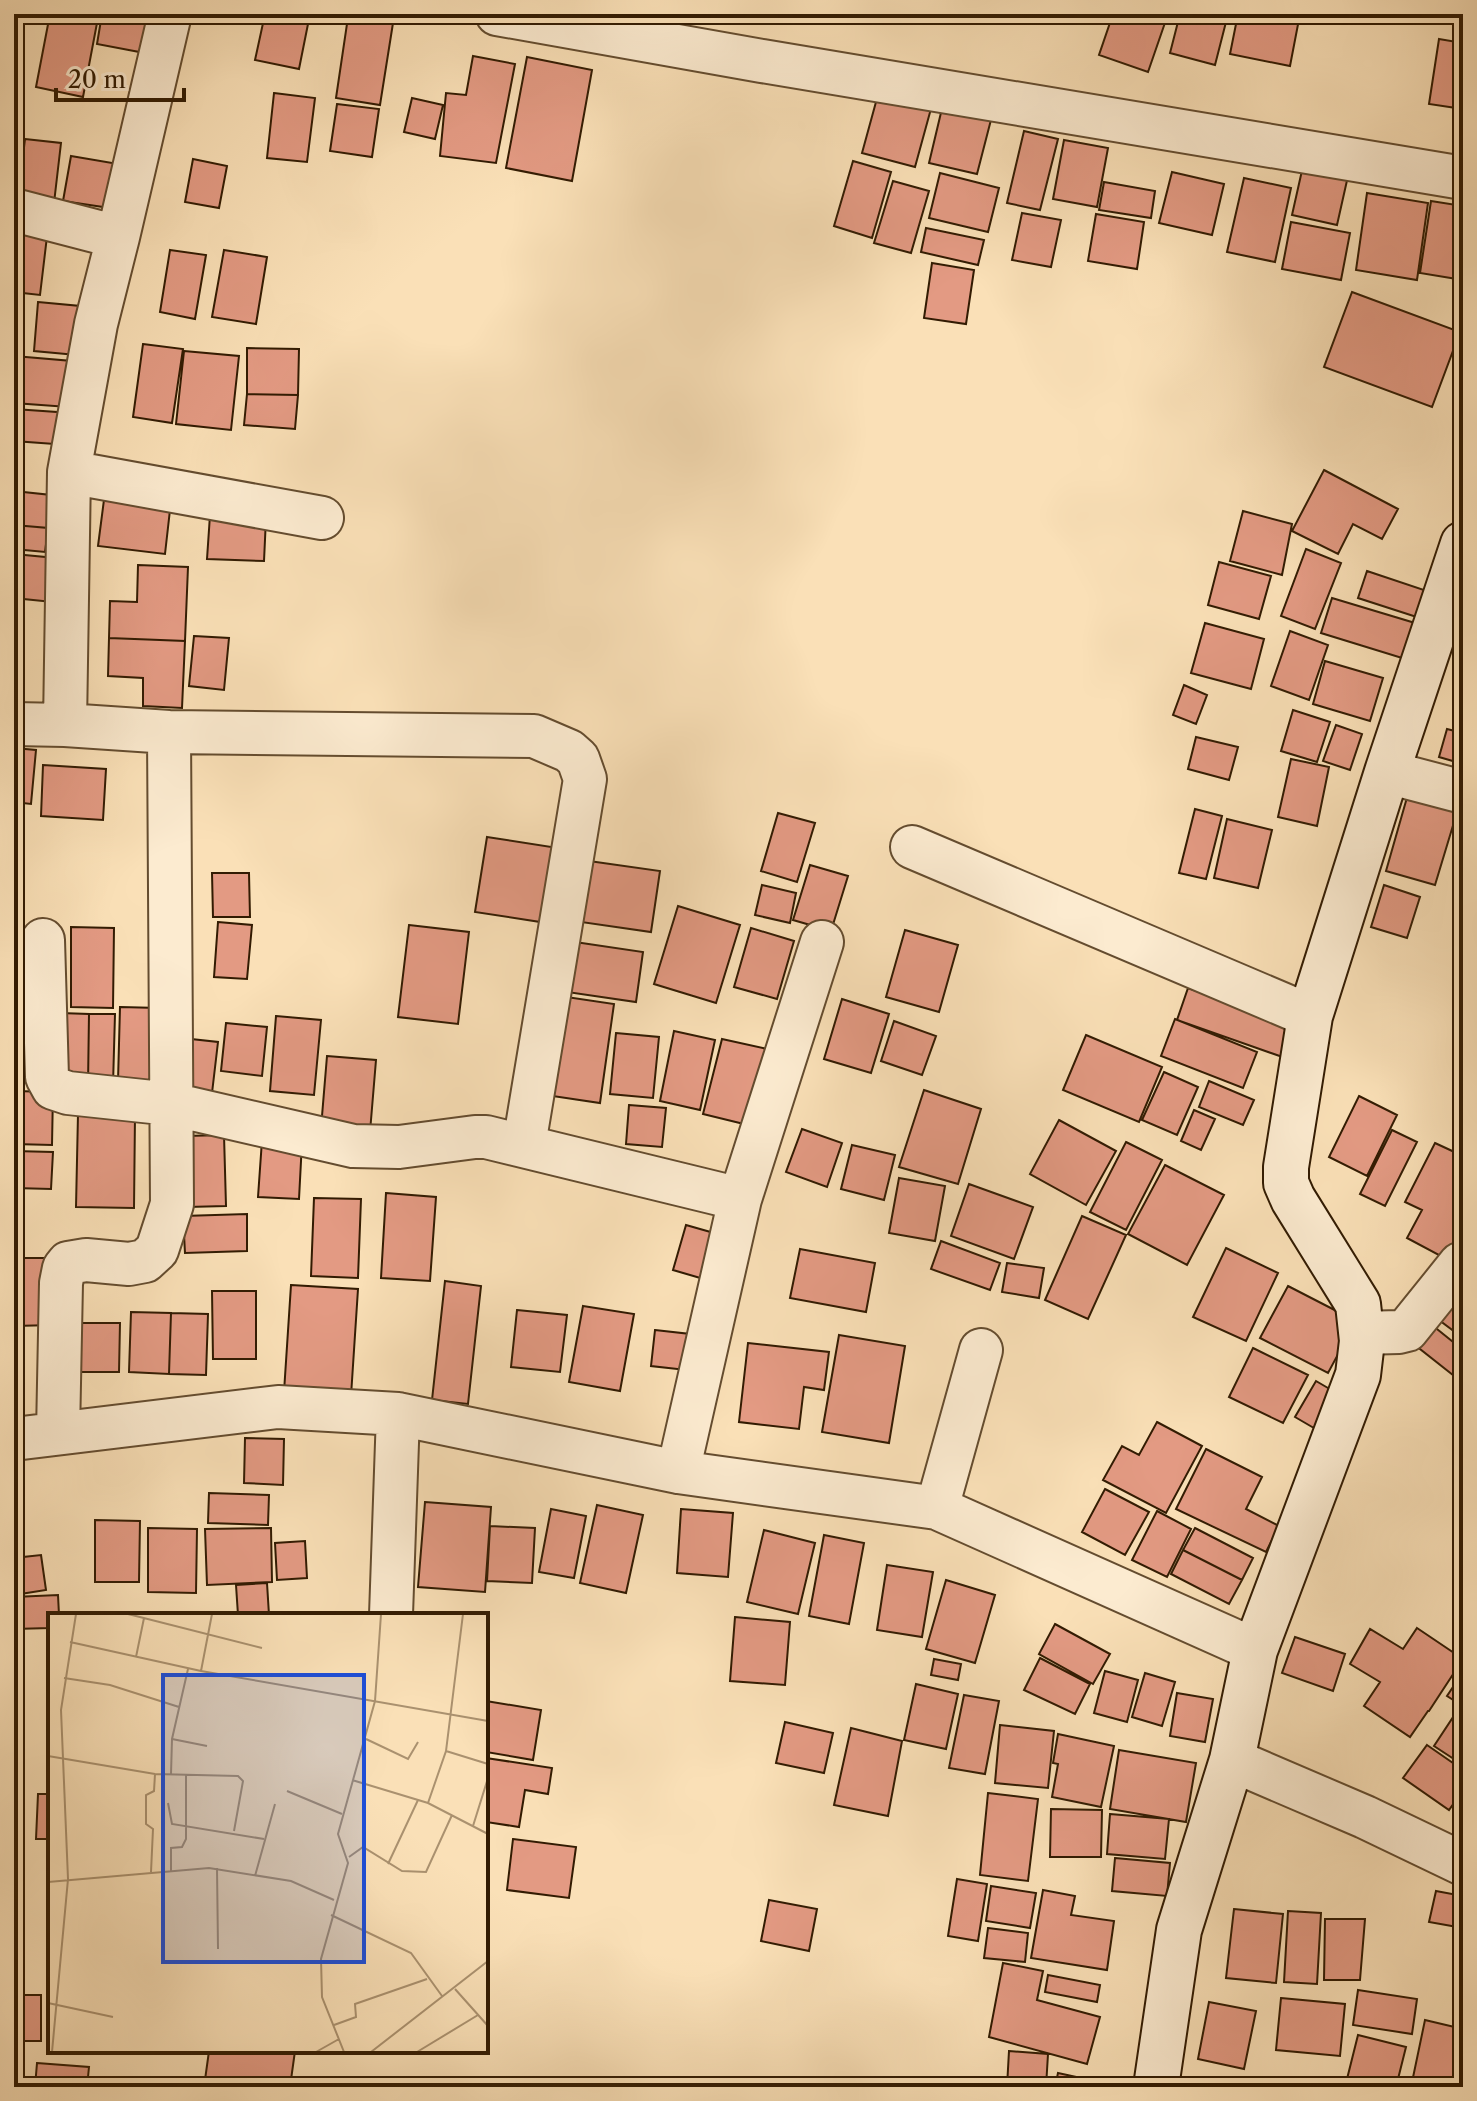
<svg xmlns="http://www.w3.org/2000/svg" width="1477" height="2101" font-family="'Libre Caslon Text',serif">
<rect width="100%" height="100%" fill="#fae0b7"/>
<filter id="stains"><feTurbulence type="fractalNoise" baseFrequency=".0025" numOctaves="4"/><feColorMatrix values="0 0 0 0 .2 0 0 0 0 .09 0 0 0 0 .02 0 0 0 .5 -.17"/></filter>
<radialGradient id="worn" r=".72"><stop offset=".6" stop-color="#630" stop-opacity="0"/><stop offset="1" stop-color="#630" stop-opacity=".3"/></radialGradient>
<path fill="#e39a83" stroke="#321b02" stroke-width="2" d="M50,14L97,23L83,97L36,87Z
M102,14H157L150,54L97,44Z
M265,14H310L299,69L255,60Z
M1113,14H1168L1148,72L1099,55Z
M1180,14H1195L1226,22L1215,65L1170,53Z
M1238,14H1300L1290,66L1230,54Z
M1435,14H1463V25L1434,19Z
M348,17L393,23L380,105L336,98Z
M1439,39L1463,43V109L1429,104Z
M473,56L515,64L496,163L440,156L446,93L466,95Z
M527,57L592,70L572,181L506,168Z
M879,91L932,105L915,167L862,153Z
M274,93L315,98L307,162L267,158Z
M412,98L443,105L435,139L404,132Z
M944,100L993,112L977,174L929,163Z
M337,104L379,109L372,157L330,151Z
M1024,131L1058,139L1040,210L1007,203Z
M25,139L61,143L54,203L18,198Z
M1064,140L1108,148L1097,207L1053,199Z
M71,156L130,166L123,210L63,201Z
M193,159L227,166L219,208L185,202Z
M853,161L891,172L872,238L834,226Z
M1303,166L1348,176L1337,225L1292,215Z
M1172,172L1224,184L1212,235L1159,223Z
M940,173L999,188L988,232L929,218Z
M1244,178L1291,188L1275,262L1227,252Z
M893,181L929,191L911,253L874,243Z
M1104,182L1155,191L1151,218L1099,210Z
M1367,193L1428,203L1417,280L1356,270Z
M1431,201L1463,206V280L1420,273Z
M1022,213L1061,220L1051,267L1012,260Z
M1096,214L1144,222L1137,269L1088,261Z
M1291,222L1350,233L1341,280L1282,269Z
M14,224L48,228L40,295L14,292Z
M926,228L984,240L978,265L921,252Z
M170,250L206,255L195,319L160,312Z
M224,250L267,257L256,324L212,317Z
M932,263L974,270L966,324L924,318Z
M1352,292L1460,332L1432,407L1324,367Z
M38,302L91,307L87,356L34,351Z
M143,344L183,349L172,423L133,417Z
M247,348L299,349L298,395L247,394Z
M184,351L239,356L231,430L176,424Z
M14,356L72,361L68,407L14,403Z
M247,394L298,395L295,429L244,425Z
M14,409L71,413L68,445L14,441Z
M1324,470L1398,509L1382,539L1353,524L1338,554L1292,531Z
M14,491L51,495L48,528L14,525Z
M105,492L171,501L165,554L98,546Z
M1243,511L1292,524L1282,575L1230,561Z
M210,515L266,518L264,561L207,559Z
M14,525L48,528L45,552L14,549Z
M1306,549L1341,563L1315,629L1281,616Z
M14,554L66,559L62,603L14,598Z
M1219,562L1271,576L1259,619L1208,605Z
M138,565L188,567L185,641L109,638L110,601L137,602Z
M1367,571L1439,595L1429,621L1358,598Z
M1332,598L1425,626L1415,662L1321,633Z
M1205,623L1264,639L1251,689L1191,673Z
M1290,631L1328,645L1309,700L1271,686Z
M194,636L229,638L224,690L189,686Z
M109,638L185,641L182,708L143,706V678L108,676Z
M1325,661L1383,678L1370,721L1313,704Z
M1184,685L1207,695L1196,724L1173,715Z
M1293,710L1330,722L1317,762L1281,751Z
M1336,725L1362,734L1350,770L1323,761Z
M1447,729L1463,733V764L1439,757Z
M1196,737L1238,747L1229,780L1188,769Z
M14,748L36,750L31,804L14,802Z
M1291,759L1329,767L1317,826L1278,817Z
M43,765L106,769L103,820L41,816Z
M1408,794L1458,809L1435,885L1386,871Z
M1195,809L1222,816L1206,879L1179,873Z
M778,813L815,823L797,882L761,871Z
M1227,819L1272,830L1258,888L1214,878Z
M487,837L558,848L547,923L475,912Z
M589,861L660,871L651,932L581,922Z
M810,865L848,876L831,931L793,920Z
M212,873H249L250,917H213Z
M762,885L796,893L790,923L755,915Z
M1384,885L1420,897L1407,938L1371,927Z
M678,906L740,925L716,1003L654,984Z
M218,922L252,925L247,979L214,977Z
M409,925L469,932L458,1024L398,1017Z
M71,927L114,928L113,1008L71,1007Z
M751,928L794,941L777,999L734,987Z
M905,930L958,945L939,1012L886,997Z
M575,942L643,952L636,1002L567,992Z
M14,951V970L26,972V1022L14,1021Z
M1188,988L1302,1029L1291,1060L1177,1020Z
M553,995L614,1004L600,1103L539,1094Z
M842,999L889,1014L871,1073L824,1059Z
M120,1007L159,1008L156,1082L118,1081Z
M60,1013L89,1014L88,1085L59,1084Z
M89,1014H115L113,1085H88Z
M276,1016L321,1020L314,1095L270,1091Z
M1175,1019L1257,1052L1243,1088L1161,1056Z
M894,1021L936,1036L922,1075L881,1061Z
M226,1023L267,1027L262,1076L221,1071Z
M14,1031H31L29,1081L14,1080Z
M674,1031L715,1040L700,1110L660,1101Z
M616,1033L659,1037L653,1098L610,1094Z
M1086,1035L1162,1067L1139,1122L1063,1090Z
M182,1038L218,1042L212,1093L177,1088Z
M722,1039L767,1049L748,1125L703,1114Z
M327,1056L376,1060L370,1132L321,1128Z
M1164,1072L1198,1087L1177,1135L1142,1120Z
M1209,1081L1254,1100L1243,1125L1199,1107Z
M924,1090L981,1109L958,1184L899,1167Z
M14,1091L53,1092L52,1145L14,1144Z
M1359,1096L1397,1115L1367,1176L1329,1157Z
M629,1105L666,1108L662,1147L626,1144Z
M1194,1110L1215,1119L1201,1150L1181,1141Z
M78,1114L135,1115L134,1208L76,1207Z
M1059,1120L1116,1151L1086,1205L1030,1174Z
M802,1129L842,1143L827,1187L786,1172Z
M1392,1130L1417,1142L1385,1206L1360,1194Z
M224,1135L226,1206L187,1207L185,1136Z
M262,1140L302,1142L299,1199L258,1197Z
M1126,1142L1162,1160L1126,1230L1090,1212Z
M1435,1143L1463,1156V1238L1450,1261L1407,1238L1422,1210L1405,1202Z
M852,1145L895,1155L884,1200L841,1189Z
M14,1151L53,1152L51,1189L14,1188Z
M1165,1165L1224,1195L1187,1265L1128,1234Z
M899,1178L945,1186L935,1241L889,1233Z
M969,1184L1033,1207L1014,1259L951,1236Z
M386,1193L436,1197L430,1281L381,1278Z
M314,1198L361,1199L358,1278L311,1276Z
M247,1214V1251L185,1253L183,1216Z
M1082,1216L1126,1235L1088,1319L1045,1300Z
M686,1225L728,1237L714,1282L673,1270Z
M941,1241L1000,1263L990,1290L931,1269Z
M1226,1248L1278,1273L1246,1341L1193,1317Z
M800,1249L875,1263L866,1312L790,1298Z
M14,1258H52L53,1325L14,1326Z
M1007,1263L1044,1268L1039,1298L1002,1292Z
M445,1281L481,1286L468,1404L432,1400Z
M291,1285L358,1289L351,1396L284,1392Z
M1288,1286L1356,1321L1328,1373L1260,1338Z
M1463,1288V1338L1439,1320Z
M212,1291H256V1359H213Z
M583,1306L634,1314L620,1391L569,1382Z
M517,1310L567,1315L560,1372L511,1367Z
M131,1312L171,1313L169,1374L129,1372Z
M171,1313L208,1314L206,1375L169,1374Z
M79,1323H120L119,1372H78Z
M1432,1325L1463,1350V1383L1415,1345Z
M655,1330L699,1335L695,1371L651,1366Z
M839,1335L905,1346L889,1443L822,1432Z
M748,1343L829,1352L824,1390L804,1387L799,1429L739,1422Z
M1253,1348L1308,1375L1283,1423L1229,1397Z
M1316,1381L1340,1395L1319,1431L1295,1417Z
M1157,1422L1202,1446L1166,1513L1103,1480L1122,1446L1139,1455Z
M245,1438L284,1439L283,1485L244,1483Z
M1206,1449L1262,1477L1246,1509L1279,1526L1266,1552L1176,1509Z
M1105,1489L1149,1512L1125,1555L1082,1532Z
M209,1493L269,1495L268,1525L208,1523Z
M425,1502L491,1507L485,1592L418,1587Z
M597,1505L643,1515L626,1593L580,1583Z
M551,1509L586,1516L574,1578L539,1572Z
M681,1509L733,1513L728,1577L677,1573Z
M1157,1511L1191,1529L1167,1577L1132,1560Z
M95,1520L140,1521L139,1582H95Z
M490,1526L535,1528L532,1583L487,1581Z
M148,1528L197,1529L196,1593L148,1592Z
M271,1528L272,1582L207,1585L205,1529Z
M1195,1528L1253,1558L1242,1580L1183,1550Z
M764,1530L815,1543L798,1614L747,1602Z
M824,1535L864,1543L849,1624L809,1616Z
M305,1541L307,1578L277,1580L275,1543Z
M1183,1550L1242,1580L1229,1604L1171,1574Z
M41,1555L46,1590L14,1595V1558Z
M887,1565L933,1572L922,1637L877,1630Z
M946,1580L995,1595L975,1663L926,1649Z
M267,1583L269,1615H238L236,1585Z
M58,1595L59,1615H50V1628L14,1629V1597Z
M735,1617L790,1622L785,1685L730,1681Z
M1055,1624L1110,1654L1093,1684L1039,1654Z
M1417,1628L1463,1659L1429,1711H1428L1410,1737L1364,1706L1380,1682L1350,1664L1370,1629L1403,1649Z
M1295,1637L1345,1654L1333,1691L1282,1673Z
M1040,1658L1090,1684L1075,1714L1024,1690Z
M934,1659L961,1664L958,1680L931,1675Z
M1105,1671L1138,1680L1127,1722L1094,1713Z
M1463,1672V1765L1434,1746L1461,1705L1447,1696Z
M1145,1673L1175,1682L1162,1726L1132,1717Z
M916,1684L958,1694L946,1749L904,1740Z
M1177,1693L1213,1699L1205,1742L1170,1736Z
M964,1695L999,1701L985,1774L949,1768Z
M486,1701L541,1710L533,1760L486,1752Z
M785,1722L833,1733L824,1773L776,1763Z
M1000,1725L1054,1731L1048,1788L995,1783Z
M851,1728L902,1741L888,1816L834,1805Z
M1058,1734L1114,1746L1101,1807L1052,1797L1058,1764L1053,1763Z
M1427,1745L1463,1770V1790L1449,1810L1403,1778Z
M1119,1750L1196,1763L1186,1822L1110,1809Z
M486,1758L552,1768L548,1794L525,1790L519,1827L486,1822Z
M988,1793L1038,1799L1028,1881L980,1875Z
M38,1794H50V1839H36Z
M1051,1809L1102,1810L1101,1857H1050Z
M1110,1814L1169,1819L1165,1859L1107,1854Z
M513,1839L576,1847L569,1898L507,1890Z
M1115,1858L1170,1863L1167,1896L1112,1891Z
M957,1879L987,1884L978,1941L948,1936Z
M991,1886L1036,1893L1030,1928L986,1921Z
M1043,1890L1075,1896L1071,1915L1114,1921L1107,1970L1031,1958Z
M1436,1891L1463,1896V1928L1429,1922Z
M14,1893L24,1894L22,1973H14Z
M769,1900L817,1909L809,1951L761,1941Z
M1234,1909L1283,1914L1276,1983L1226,1978Z
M1288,1911L1321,1913L1317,1984L1284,1982Z
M1325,1919H1365L1360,1980H1324Z
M988,1928L1028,1933L1025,1962L984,1958Z
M1003,1963L1043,1971L1037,2000L1100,2017L1087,2064L989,2037Z
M1048,1975L1100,1985L1097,2002L1045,1992Z
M1358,1990L1417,1999L1412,2034L1353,2025Z
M14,1995H41V2041H14Z
M1281,1998L1345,2004L1340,2056L1276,2050Z
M1209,2002L1256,2011L1244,2069L1198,2059Z
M1425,2020L1463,2029L1452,2087H1411Z
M1358,2035L1406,2047L1396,2087H1345Z
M209,2051H295L290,2087H204Z
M1009,2051L1048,2054L1046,2087H1007Z
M37,2063L89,2067L87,2087H35Z
M1058,2073L1118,2086V2087H1055Z"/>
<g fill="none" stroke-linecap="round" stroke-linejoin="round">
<g stroke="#644c2f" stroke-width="46">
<path id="street" d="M497,14L762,61L1463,178
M14,210L118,237
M69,472L322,518
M14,724L65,725L169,732L534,736L569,751L578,759L585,779L524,1145
M65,725L69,472L96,324L118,237L170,14
M1387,772L1463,792
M912,847L1310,1016
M43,940L47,1077L53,1088L68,1093L171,1104L353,1146L399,1147L475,1137H486L740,1199
M1361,1333L1399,1332L1407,1330L1460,1264H1463
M58,1433L61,1283L64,1268L68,1263L86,1260L129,1264L145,1261L157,1250L172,1204L169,732
M14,1439L278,1407L398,1414L678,1472L937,1508L1255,1650
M678,1472L740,1199L822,942
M937,1508L981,1350
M391,1615L398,1414
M1232,1760L1365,1817L1463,1864"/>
</g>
<g stroke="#321b02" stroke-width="48">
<path id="secondary" d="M1156,2087L1179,1930L1232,1760L1255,1650L1358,1375L1362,1341L1358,1304L1293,1199L1286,1183V1167L1310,1016L1387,772L1463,544"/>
</g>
<use href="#street" stroke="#fcebd0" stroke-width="42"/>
<use href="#secondary" stroke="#fcebd0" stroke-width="44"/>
</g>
<g transform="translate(48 1613)">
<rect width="440" height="440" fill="#fae0b7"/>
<path fill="none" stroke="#aa916f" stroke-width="2" d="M80,1L214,35M22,29L153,58L440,108M88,44L96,5M153,58L164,1M16,65L62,72L131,94M124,126L159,133M318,126L360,146L370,129M398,138L440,151M0,143L107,161L190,163L195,168L186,218M123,161L124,126L140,56M304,167L380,190L440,221M239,178L294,201M120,190L124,211L216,226M380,190L398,138L415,1M425,213L440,165M301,244L315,234L354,258L378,259L404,202M340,251L370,187M169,255L170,336M123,258V235L134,234L138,226V162M103,259L105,216L98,211V182L106,178L107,161M207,263L227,191M0,269L161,255L243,268L286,287M283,302L363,340L394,383M407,376L440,413M0,390L65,404M286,412L308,404L307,391L379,366M4,439L20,266L13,97L28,1M268,439L291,426M296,439L274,384L273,346L300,250L290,221L327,88L333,1M323,439L440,348M369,439L430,402"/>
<path fill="#1d4ed8" fill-opacity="0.15" stroke="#1d4ed8" stroke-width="4" d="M115,62H316V349H115Z"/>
<rect width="440" height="440" fill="none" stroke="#321b02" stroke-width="4"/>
</g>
<rect width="1477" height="2101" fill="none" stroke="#fae0b7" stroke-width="48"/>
<rect x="16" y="16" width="1445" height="2069" fill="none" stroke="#321b02" stroke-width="4"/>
<rect x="24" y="24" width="1429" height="2053" fill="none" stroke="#321b02" stroke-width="2"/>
<path d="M56 88v12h128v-12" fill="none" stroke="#321b02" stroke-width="4"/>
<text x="68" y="88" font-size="24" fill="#321b02" stroke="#fcebd0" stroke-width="6" paint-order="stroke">20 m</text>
<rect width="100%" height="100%" filter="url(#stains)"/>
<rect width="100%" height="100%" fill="url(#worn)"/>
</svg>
